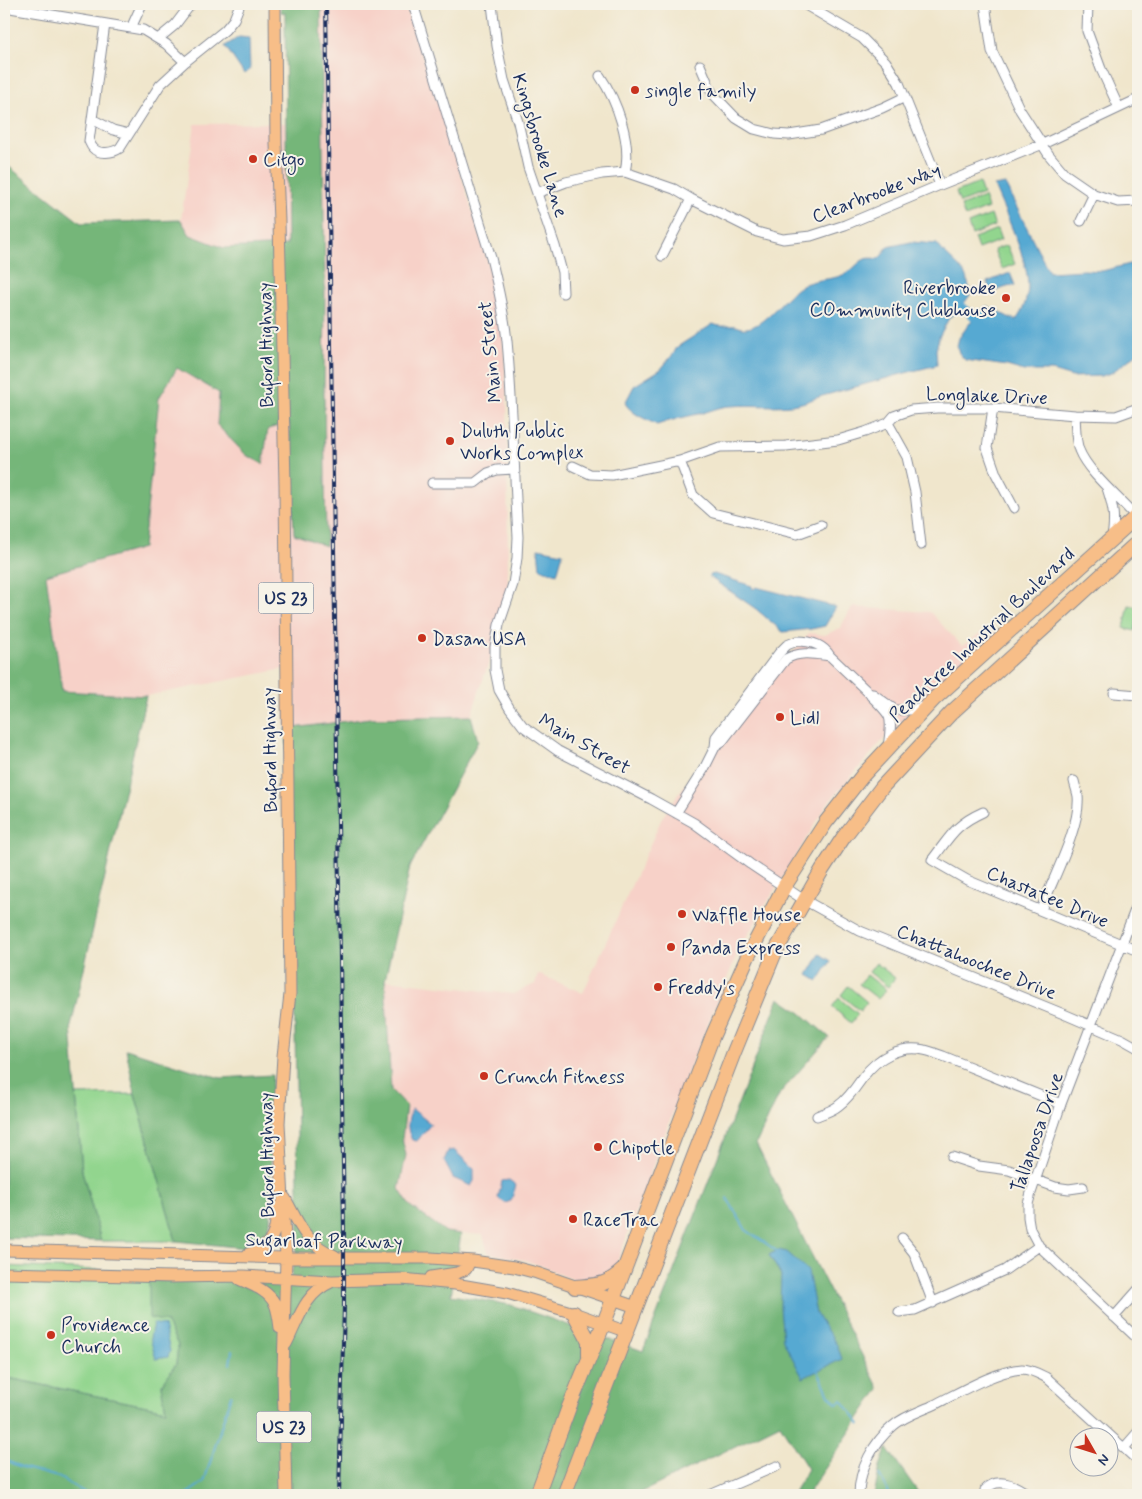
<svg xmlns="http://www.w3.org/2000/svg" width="1142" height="1499" font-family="Mynerve,sans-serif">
<rect width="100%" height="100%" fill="#f7f3e8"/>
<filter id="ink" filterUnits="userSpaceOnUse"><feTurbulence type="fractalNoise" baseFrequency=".02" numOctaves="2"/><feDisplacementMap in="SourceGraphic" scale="10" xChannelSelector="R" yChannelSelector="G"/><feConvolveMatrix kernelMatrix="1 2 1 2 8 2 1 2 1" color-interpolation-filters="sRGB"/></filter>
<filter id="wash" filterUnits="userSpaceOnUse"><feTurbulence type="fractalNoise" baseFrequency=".0096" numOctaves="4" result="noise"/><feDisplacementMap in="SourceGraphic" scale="20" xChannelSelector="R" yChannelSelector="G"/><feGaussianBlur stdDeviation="1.12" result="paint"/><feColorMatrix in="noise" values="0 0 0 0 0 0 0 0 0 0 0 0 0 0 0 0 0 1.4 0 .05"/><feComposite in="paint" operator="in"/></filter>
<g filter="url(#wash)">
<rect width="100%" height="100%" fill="#f0e6cc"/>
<path fill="#f7d1c8" d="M386,4H405L447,130L500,301L507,394L508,604L471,716L370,718L286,729L284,669L146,696L61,691L46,574L143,548L159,398L177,368L219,394L246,455L263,464L268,429L289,422L324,393L325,288L321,10Z
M285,123L287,245L224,248L190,235L181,220L195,124Z
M852,607L930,612L962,646L989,627L996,634L929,694L883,740L828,803L768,901L739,950L692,1061L615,1267L608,1277L583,1283L564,1276L547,1268L524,1260L488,1253L483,1235L446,1232L409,1206L399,1189L406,1156L402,1139L406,1106L391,1090L385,980L513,994L535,984L538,974L583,993L662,818L678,794L809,633L825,635L840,628Z"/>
<path fill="#92d58e" stroke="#568276" d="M979,183L983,194L960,203L956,192Z
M984,197L988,208L965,217L961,206Z
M991,215L995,226L972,235L968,224Z
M997,229L1001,240L978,249L974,238Z
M1007,245L1015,264L1002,269L994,250Z
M1129,605L1138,607V616L1135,631L1124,628Z
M876,963L895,978L888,987L869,972Z
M867,975L886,990L878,999L859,984Z
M848,986L867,1002L860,1011L841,995Z
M839,998L858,1014L851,1023L832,1007Z
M135,1094L176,1241H101L82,1171L76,1095Z
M4,1266L149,1272L166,1322L178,1345L176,1364L161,1386L166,1410L8,1378L4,1348Z"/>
<path fill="#75b679" stroke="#48726c" d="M280,4H386L321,10L325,288L324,393L326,546L294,534L289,423L268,429L263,464L246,455L217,425L219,393L177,368L159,398L143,548L46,575L62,691L146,696L71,1026L82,1171L101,1241L4,1238V903L5,891L4,874V163L81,223L181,220L190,235L224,248L287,245L285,13L281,12Z
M471,716L478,741L410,867L385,980L391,1090L406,1106L402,1139L406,1155L399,1189L410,1206L446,1232L461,1234L451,1295L511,1305L643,1351L779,998L801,1013L829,1037L780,1093L756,1144L879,1389L807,1495H792L808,1469L780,1424L636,1495H14L4,1494V1348L8,1378L166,1410L161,1386L176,1364L178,1345L166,1322L149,1318V1272L291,1277L299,1234L293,932L286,729L370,718Z
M126,1049L195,1071L221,1078L272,1075L270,1222L268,1233L261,1241L246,1248L176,1241L135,1094Z
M887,1448L920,1495H874L880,1466Z"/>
<path fill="#57a9d2" stroke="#396c98" d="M239,37L249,38L250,70L244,74L225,46Z
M1005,184L1049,272L1084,270L1102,271L1138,262V353L1111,373L1101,376L1072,377L1052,371H1024L1007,366L965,360L959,353L957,346L959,338L977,313L987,306C998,310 1005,317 1016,320C1023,311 1027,300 1028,288C1029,261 1005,213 994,186Z
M911,242L937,244C952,264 968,266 970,295L962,306L949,318L939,337L936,350L937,365C898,374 861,386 822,396C814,398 805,403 797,404C775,408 753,404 731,406C720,406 709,412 698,414C684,417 671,420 657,425C646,419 631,414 625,403L634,386L661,369L674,353L677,347L713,324C722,328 727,325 736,326C740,327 742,329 747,328C765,326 785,295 801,286C815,278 831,281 845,274C859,267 859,255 878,259L883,254L887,247Z
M1010,273L1015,285C1007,287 998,289 992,294L987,282Z
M538,548L563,553L557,574L540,568Z
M714,574L752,586V588L754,589L756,587L836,607L825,626L811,629L783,632L756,609L708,576Z
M820,954L831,961L818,981L808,975Z
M412,1109L431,1124L417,1141L412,1140C406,1128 407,1122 412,1109Z
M454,1150L474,1169V1181L471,1186L453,1178L444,1161L448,1151Z
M509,1180L516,1185L511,1201L505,1203L498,1198L502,1181Z
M778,1250L787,1252L808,1271L816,1314L837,1345L842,1359L803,1378L783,1340L780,1307L781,1275L769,1255Z
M153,1323L164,1326L170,1351L168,1357L156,1359L150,1338Z"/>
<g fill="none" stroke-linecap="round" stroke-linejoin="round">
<path stroke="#57a9d2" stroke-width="2" d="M727,1198L746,1230L777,1251
M230,1364L232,1351
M818,1371L829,1395L837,1404L842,1400L860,1424
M4,1460L24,1468L58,1477L89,1495
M879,1475L890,1495
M185,1495L204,1482L231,1395"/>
<path stroke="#57a9d2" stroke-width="8" d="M962,306L974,317"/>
</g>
</g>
<g filter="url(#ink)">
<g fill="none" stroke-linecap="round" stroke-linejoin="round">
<g stroke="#868a95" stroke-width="11">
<path id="minor" d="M413,4L491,258C498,286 504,313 507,341C513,406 514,472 518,537L517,558L513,584L499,625L495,647V670L499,690L510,709L523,726L558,751L651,799L694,823L750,864L804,900L860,931L1066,1015L1122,1039L1138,1048
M492,4L497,46L504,80L518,122L528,167L555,246L562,272L563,293
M804,4L862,38L886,62L899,83L940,185
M985,4L992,51L1020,110L1049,155L1065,174L1094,194L1118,202L1138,201
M1088,4L1087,31L1101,69L1119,108
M4,7L143,30L166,44L185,62
M105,24L89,141C90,143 91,146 93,148C99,155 113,153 120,148L160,85L185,62L225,30L234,19L240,4
M131,28L142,4
M158,39L175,25L191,4
M700,65L712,93L736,118L754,129L774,134L789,135L821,130L882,108L905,97
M600,76C617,101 632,142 625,172
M92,119L113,130L129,134
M537,193L566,182L602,174L625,172L674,189L691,199L757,232L783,239L811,236L845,225L940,185L1043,144L1138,99
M1081,221L1094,194
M662,256L691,199
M993,408L987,448L996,474L1014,508
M1075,415C1076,427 1075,439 1079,450C1088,473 1122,500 1138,519
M888,423L907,457L915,492L921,545
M680,461L693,495L713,513L797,534L821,525
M573,466L590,474L612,475L680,461L720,447L786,446L838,440L865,432L888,423L894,416L911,410L937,408H993L1075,415L1116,416L1138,408
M432,483H475L488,473L497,470L514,469
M1107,488C1114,509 1115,517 1112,539
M797,641C809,641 823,644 830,656C814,654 800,651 786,659L721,743L715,747L716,737L779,653L787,645Z
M830,656L870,694
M1114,693L1138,695
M888,747C892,717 894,718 871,696L870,694H873L895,710H910L928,705
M983,812C954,825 950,837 932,860L967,880L1138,951
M676,813L705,767L715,747
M1138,902L1061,1104L1031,1193L1028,1204V1217L1030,1229L1039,1246L1138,1339
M1041,910C1052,880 1081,827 1078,796C1077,791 1075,786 1074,781
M817,1116C824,1113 832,1111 838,1106C849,1098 856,1087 863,1077C878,1057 900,1045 924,1050C930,1051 937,1054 943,1056L1061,1104
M952,1157L979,1166L1009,1170L1055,1187L1069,1189L1083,1187
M902,1238L914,1253L933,1303
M899,1312L915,1310L1005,1270L1039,1246
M1114,1317L1138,1290
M1124,1448L1138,1432
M985,1490C997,1476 1016,1485 1029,1495
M710,1495L777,1466
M859,1495C859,1469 873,1443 893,1426C904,1416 921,1411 934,1405C958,1393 995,1371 1022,1369C1031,1369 1039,1374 1047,1378L1138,1461"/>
</g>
<g stroke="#868a95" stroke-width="13">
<path id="major" d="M275,4L276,144L279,221L285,484L290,994L283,1056L279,1123L286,1258L283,1374L286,1495
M285,1198C300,1226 305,1243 335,1256
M4,1250L286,1258H431L473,1261L514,1267L537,1273L636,1307
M248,1254C275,1245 275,1233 278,1207
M4,1273L172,1277L244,1276L332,1281L402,1279L455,1284L507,1293L574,1313L627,1332
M431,1277L457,1273L466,1269L470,1261
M239,1279C252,1285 268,1290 275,1304C278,1311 279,1320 280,1328
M286,1344C299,1319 304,1294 331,1282"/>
</g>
<g stroke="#868a95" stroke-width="16">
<path id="highway" d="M575,1287C598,1285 606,1286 623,1270
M574,1313L589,1341V1356
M537,1495L569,1407L604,1323L713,1035L748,956L784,887L826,822L863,775L934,699L1138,515
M564,1495L734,1052L775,952L822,870L843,838L882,787L951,713L1138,542"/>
</g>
<use href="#minor" stroke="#fff" stroke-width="9"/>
<use href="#major" stroke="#f7be88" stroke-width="11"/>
<use href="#highway" stroke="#f7be88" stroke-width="14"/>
<g stroke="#1b2f5e" stroke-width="4">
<path id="rail" d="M326,4L344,1231V1305L339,1495"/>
</g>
<use href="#rail" stroke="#f7f3e8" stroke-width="2" stroke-dasharray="5.5" stroke-linecap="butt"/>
</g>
</g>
<g fill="#c8321e" stroke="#f7f3e8" stroke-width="2">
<circle cx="635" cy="90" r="5"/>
<circle cx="253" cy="159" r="5"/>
<circle cx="1006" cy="298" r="5"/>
<circle cx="450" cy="441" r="5"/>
<circle cx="422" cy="638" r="5"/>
<circle cx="780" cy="717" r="5"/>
<circle cx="682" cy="914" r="5"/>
<circle cx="671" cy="947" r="5"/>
<circle cx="658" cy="987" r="5"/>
<circle cx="484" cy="1076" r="5"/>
<circle cx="598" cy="1147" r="5"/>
<circle cx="573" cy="1219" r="5"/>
<circle cx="51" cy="1335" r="5"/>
</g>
<g text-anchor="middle" stroke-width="4" stroke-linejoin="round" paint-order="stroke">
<g fill="#f7f3e8" stroke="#5d6a87" stroke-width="1">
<rect x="258.5" y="582.5" width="55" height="31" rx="4"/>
<rect x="256.5" y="1411.5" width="55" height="31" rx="4"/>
</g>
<g font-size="18" font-weight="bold" fill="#1b2f5e">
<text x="286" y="604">US 23</text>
<text x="284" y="1433">US 23</text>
</g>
<g font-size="19" fill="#1b2f5e" stroke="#f7f3e8" text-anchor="start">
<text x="645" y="97">single family</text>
<text x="263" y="166">Citgo</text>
<text x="996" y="294" text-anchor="end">Riverbrooke<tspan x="996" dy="22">COmmunity Clubhouse</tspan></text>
<text x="460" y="437">Duluth Public<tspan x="460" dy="22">Works Complex</tspan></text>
<text x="432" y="645">Dasan USA</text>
<text x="790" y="724">Lidl</text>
<text x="692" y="921">Waffle House</text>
<text x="681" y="954">Panda Express</text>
<text x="668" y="994">Freddy's</text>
<text x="494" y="1083">Crunch Fitness</text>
<text x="608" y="1154">Chipotle</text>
<text x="583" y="1226">RaceTrac</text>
<text x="61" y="1331">Providence<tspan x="61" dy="22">Church</tspan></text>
</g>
<g font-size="19" fill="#1b2f5e" stroke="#f7f3e8">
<text transform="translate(541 145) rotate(73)" y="7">Kingsbrooke Lane</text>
<text transform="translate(876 192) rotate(-21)" y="7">Clearbrooke Way</text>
<text transform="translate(265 345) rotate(-91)" y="7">Buford Highway</text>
<text transform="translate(489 352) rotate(-96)" y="7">Main Street</text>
<text transform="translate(987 395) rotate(2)" y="7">Longlake Drive</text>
<text transform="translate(981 634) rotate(-43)" y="7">Peachtree Industrial Boulevard</text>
<text transform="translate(585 743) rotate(30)" y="7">Main Street</text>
<text transform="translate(269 750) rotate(-91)" y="7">Buford Highway</text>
<text transform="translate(1048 896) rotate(23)" y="7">Chastatee Drive</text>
<text transform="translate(977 961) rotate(22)" y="7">Chattahoochee Drive</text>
<text transform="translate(1036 1132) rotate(-71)" y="7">Tallapoosa Drive</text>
<text transform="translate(266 1155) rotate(-91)" y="7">Buford Highway</text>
<text transform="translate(324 1240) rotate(1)" y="7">Sugarloaf Parkway</text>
</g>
</g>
<rect width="1142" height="1499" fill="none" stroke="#f7f3e8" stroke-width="20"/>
<g transform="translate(1094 1452) rotate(129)"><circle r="24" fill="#f7f3e8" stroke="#9fa5b1"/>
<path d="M0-4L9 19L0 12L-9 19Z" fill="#c8321e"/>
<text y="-8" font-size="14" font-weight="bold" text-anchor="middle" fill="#1b2f5e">N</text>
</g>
</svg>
